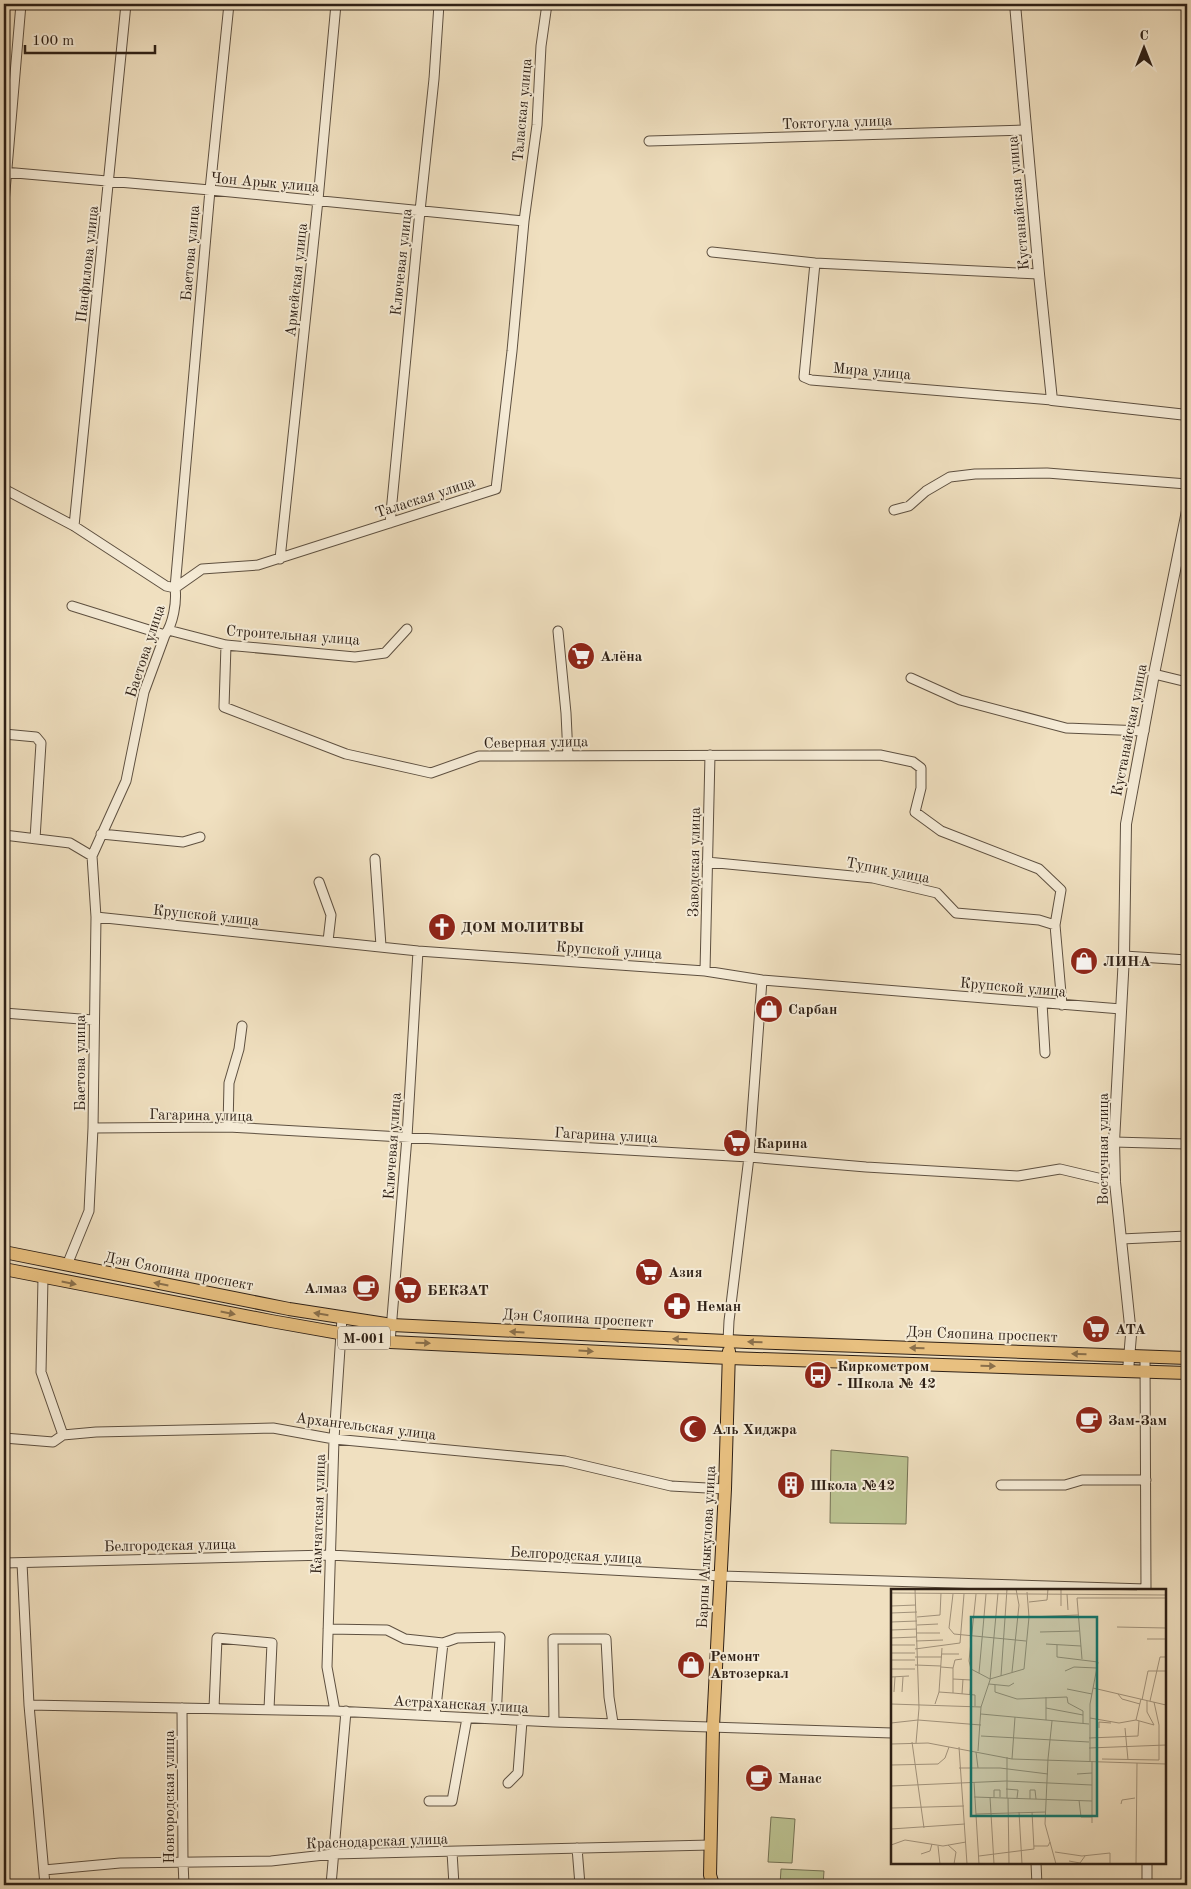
<svg xmlns="http://www.w3.org/2000/svg" width="1191" height="1889" font-family="'Old Standard TT',serif">
<rect width="100%" height="100%" fill="#f0e0c0"/>
<filter id="stains"><feTurbulence type="fractalNoise" baseFrequency=".004" numOctaves="4"/><feColorMatrix values="0 0 0 0 .2 0 0 0 0 .09 0 0 0 0 .02 0 0 0 .5 -.17"/></filter>
<radialGradient id="worn" r=".72"><stop offset=".6" stop-color="#630" stop-opacity="0"/><stop offset="1" stop-color="#630" stop-opacity=".3"/></radialGradient>
<path fill="#bbc291" stroke="#747154" d="M831,1450L908,1457L906,1524L830,1523Z
M771,1817L795,1819L792,1863L768,1862Z
M781,1869L824,1871L823,1885H780Z"/>
<g fill="none" stroke-linecap="round" stroke-linejoin="round">
<g stroke="#5e5040" stroke-width="11">
<path id="minor" d="M649,141L1026,130
M4,172L210,190L524,221
M4,203L21,4
M712,252L815,263L1039,274
M815,263L804,377L811,380L1052,400
M4,489L74,526L166,586L175,588L202,569L258,565L496,489L512,351L524,221L537,125L541,46L547,4
M894,510L909,506L926,491L950,477L975,474L1047,473L1187,484
M390,523L420,211L434,79L439,4
M74,526L126,4
M280,559L318,200L336,4
M72,606L165,635
M168,630L226,645L355,657L385,653L407,629
M558,631L566,713L568,756
M226,645L224,707L346,754L431,773L479,756L880,755L913,762L921,768V788L915,812L941,831L1039,869L1061,890L1055,925L1062,1005
M1154,674L1187,682
M911,678L960,700L1066,728L1144,731
M4,734L36,737L41,743L35,839
M101,834L183,842L200,837
M4,835L70,843L92,856
M375,859L381,946
M707,862L873,878L937,893L956,913L1039,920L1055,925
M319,882L331,915L328,941
M96,917L418,951L705,971L762,980L1121,1009
M1124,956L1187,960
M705,971L710,755
M1042,1003L1045,1053
M4,1013L93,1020
M228,1127L229,1083L239,1049L242,1026
M93,1128L228,1127L749,1157L866,1167L1018,1176L1060,1169L1115,1182
M1114,1142L1187,1144
M1121,1239L1187,1236
M67,1265L89,1211L93,1128L96,917L92,856L126,781L144,692L165,635C173,624 177,602 175,588L210,190L229,4
M43,1278L41,1372L63,1435
M728,1341L729,1321L749,1157L762,980
M390,1342L407,1137L418,951
M1145,1356L1146,1590
M4,1438L53,1442L63,1435L96,1432L273,1428L334,1439L565,1461L671,1486L725,1489
M1001,1485H1065L1082,1480H1146
M4,1563L330,1555L721,1576L1146,1589
M22,1563L29,1705L45,1885
M328,1629L387,1630L405,1639L443,1643L435,1716
M443,1643L457,1638L500,1637L496,1719
M29,1705L335,1711L554,1722L892,1733
M182,1708L183,1862L184,1885
M214,1708L217,1638L272,1643L269,1709
M335,1711L327,1667L334,1439L342,1318
M554,1722L553,1639H606L609,1697L613,1723
M508,1783L518,1773L522,1721
M429,1801H452L467,1718
M577,1848L580,1885
M452,1852L454,1885
M1036,1863L1037,1885
M44,1870L120,1863L271,1861L333,1854L711,1845
M331,1885L346,1711
M1147,1885V1863"/>
</g>
<g stroke="#5e5040" stroke-width="12">
<path id="tertiary" d="M1015,4L1039,274L1052,400L1187,415
M1128,1371L1131,1335L1115,1182L1114,1142L1124,956L1126,824L1154,674L1187,511"/>
</g>
<g stroke="#2e2016" stroke-width="14">
<path id="primary" d="M4,1252L289,1309L392,1325L747,1342L1187,1358
M4,1269L271,1321L390,1342L729,1358L1187,1373
M713,1885L710,1875L713,1727L725,1489L729,1351"/>
</g>
<use href="#minor" stroke="#f5ebd6" stroke-width="9"/>
<use href="#tertiary" stroke="#f5ebd6" stroke-width="10"/>
<use href="#primary" stroke="#e8c080" stroke-width="12"/>
</g>
<defs><path id="oneway-solid" d="M-6-.8H1V-3.2L6.5 0L1 3.2V.8H-6Z" transform="scale(1.25)"/></defs>
<g fill="#8b704b">
<use href="#oneway-solid" transform="translate(69 1283) rotate(11)"/>
<use href="#oneway-solid" transform="translate(161 1284) rotate(-169)"/>
<use href="#oneway-solid" transform="translate(228 1313) rotate(11)"/>
<use href="#oneway-solid" transform="translate(321 1314) rotate(-171)"/>
<use href="#oneway-solid" transform="translate(517 1332) rotate(-177)"/>
<use href="#oneway-solid" transform="translate(680 1339) rotate(-178)"/>
<use href="#oneway-solid" transform="translate(755 1342) rotate(-178)"/>
<use href="#oneway-solid" transform="translate(423 1343) rotate(2)"/>
<use href="#oneway-solid" transform="translate(917 1348) rotate(-178)"/>
<use href="#oneway-solid" transform="translate(586 1351) rotate(3)"/>
<use href="#oneway-solid" transform="translate(1079 1354) rotate(-178)"/>
<use href="#oneway-solid" transform="translate(988 1366) rotate(2)"/>
</g>
<defs>
<g id="supermarket-disc" transform="scale(1.4375)"><circle r="9.5" fill="#8f2418" stroke="#f5ebd6"/><path d="M-6-5.5h2.5l.6 2H6L4.5 2H-2.5L-4.4-4H-6ZM-1.5 3.2a1.3 1.3 0 1 0 .1 0ZM3 3.2a1.3 1.3 0 1 0 .1 0Z" fill="#fff"/></g>
<g id="church-disc" transform="scale(1.4375)"><circle r="9.5" fill="#8f2418" stroke="#f5ebd6"/><path d="M-1.2-6h2.4v3.5h3.3v2.4h-3.3V6h-2.4V-.1h-3.3v-2.4h3.3Z" fill="#fff"/></g>
<g id="shop-disc" transform="scale(1.4375)"><circle r="9.5" fill="#8f2418" stroke="#f5ebd6"/><path d="M-5-2.5h2.3a2.7 3.5 0 0 1 5.4 0H5L5.5 6h-11ZM-1.5-2.5h3a1.5 2.3 0 0 0-3 0Z" fill="#fff"/></g>
<g id="cafe-disc" transform="scale(1.4375)"><circle r="9.5" fill="#8f2418" stroke="#f5ebd6"/><path d="M-5.5-4.5H6V0H3Q3 3.5 0 3.5H-2.5Q-5.5 3.5-5.5 0ZM3-3.2v2h1.7v-2ZM-6 4.5H4V6H-6Z" fill="#fff"/></g>
<g id="pharmacy-disc" transform="scale(1.4375)"><circle r="9.5" fill="#8f2418" stroke="#f5ebd6"/><path d="M-2-6h4v4h4v4h-4v4h-4v-4h-4v-4h4Z" fill="#fff"/></g>
<g id="bus-disc" transform="scale(1.4375)"><circle r="9.5" fill="#8f2418" stroke="#f5ebd6"/><path d="M-5-6H5V4H4V6H2V4H-2V6H-4V4H-5ZM-3.5-4V0h7V-4ZM-3.5 1.2v1.5H-2V1.2ZM2 1.2v1.5H3.5V1.2Z" fill="#fff"/></g>
<g id="mosque-disc" transform="scale(1.4375)"><circle r="9.5" fill="#8f2418" stroke="#f5ebd6"/><path d="M3.5-4.9A6 6 0 1 0 3.5 4.9A5 5 0 1 1 3.5-4.9Z" fill="#fff"/></g>
<g id="building-disc" transform="scale(1.4375)"><circle r="9.5" fill="#8f2418" stroke="#f5ebd6"/><path d="M-4-6H4V6H1V3H-1V6H-4ZM-2.5-4.3h1.7v1.8h-1.7ZM.8-4.3h1.7v1.8H.8ZM-2.5-1h1.7V.8h-1.7ZM.8-1h1.7V.8H.8Z" fill="#fff"/></g>
</defs>
<g fill-rule="evenodd">
<use href="#supermarket-disc" x="581" y="656"/>
<use href="#church-disc" x="442" y="927"/>
<use href="#shop-disc" x="1084" y="961"/>
<use href="#shop-disc" x="769" y="1009"/>
<use href="#supermarket-disc" x="737" y="1143"/>
<use href="#supermarket-disc" x="649" y="1272"/>
<use href="#cafe-disc" x="366" y="1288"/>
<use href="#supermarket-disc" x="408" y="1290"/>
<use href="#pharmacy-disc" x="677" y="1306"/>
<use href="#supermarket-disc" x="1096" y="1329"/>
<use href="#bus-disc" x="818" y="1375"/>
<use href="#cafe-disc" x="1089" y="1420"/>
<use href="#mosque-disc" x="693" y="1429"/>
<use href="#building-disc" x="791" y="1485"/>
<use href="#shop-disc" x="691" y="1665"/>
<use href="#cafe-disc" x="759" y="1778"/>
</g>
<g text-anchor="middle" stroke-width="4" stroke-linejoin="round" paint-order="stroke">
<rect fill="#f5ebd6" stroke="#6a5d50" stroke-width="1" x="338" y="1326.5" width="52" height="23" rx="4"/>
<g font-size="14" font-weight="bold" fill="#2e2016">
<text x="364" y="1343">M-001</text>
</g>
<g font-size="15" fill="#2e2016" stroke="#f5ebd6">
<text transform="translate(522 110) rotate(-85)" y="5">Талаская улица</text>
<text transform="translate(837 122) rotate(-2)" y="5">Токтогула улица</text>
<text transform="translate(265 182) rotate(5)" y="5">Чон Арык улица</text>
<text transform="translate(1018 203) rotate(-95)" y="5">Кустанайская улица</text>
<text transform="translate(190 253) rotate(-85)" y="5">Баетова улица</text>
<text transform="translate(401 262) rotate(-84)" y="5">Ключевая улица</text>
<text transform="translate(87 264) rotate(-84)" y="5">Панфилова улица</text>
<text transform="translate(296 280) rotate(-84)" y="5">Армейская улица</text>
<text transform="translate(872 371) rotate(5)" y="5">Мира улица</text>
<text transform="translate(425 497) rotate(-18)" y="5">Талаская улица</text>
<text transform="translate(293 635) rotate(4)" y="5">Строительная улица</text>
<text transform="translate(145 651) rotate(-72)" y="5">Баетова улица</text>
<text transform="translate(1129 730) rotate(-79)" y="5">Кустанайская улица</text>
<text transform="translate(536 742) rotate(-1)" y="5">Северная улица</text>
<text transform="translate(694 862) rotate(-89)" y="5">Заводская улица</text>
<text transform="translate(888 870) rotate(11)" y="5">Тупик улица</text>
<text transform="translate(206 915) rotate(6)" y="5">Крупской улица</text>
<text transform="translate(609 950) rotate(4)" y="5">Крупской улица</text>
<text transform="translate(1013 987) rotate(5)" y="5">Крупской улица</text>
<text transform="translate(80 1063) rotate(-90)" y="5">Баетова улица</text>
<text transform="translate(201 1115) rotate(1)" y="5">Гагарина улица</text>
<text transform="translate(606 1135) rotate(3)" y="5">Гагарина улица</text>
<text transform="translate(392 1146) rotate(-86)" y="5">Ключевая улица</text>
<text transform="translate(1103 1149) rotate(-90)" y="5">Восточная улица</text>
<text transform="translate(179 1271) rotate(11)" y="5">Дэн Сяопина проспект</text>
<text transform="translate(578 1318) rotate(3)" y="5">Дэн Сяопина проспект</text>
<text transform="translate(982 1334) rotate(2)" y="5">Дэн Сяопина проспект</text>
<text transform="translate(366 1426) rotate(7)" y="5">Архангельская улица</text>
<text transform="translate(318 1514) rotate(-88)" y="5">Камчатская улица</text>
<text transform="translate(170 1545) rotate(-1)" y="5">Белгородская улица</text>
<text transform="translate(706 1547) rotate(-87)" y="5">Барпы Алыкулова улица</text>
<text transform="translate(576 1555) rotate(3)" y="5">Белгородская улица</text>
<text transform="translate(461 1704) rotate(3)" y="5">Астраханская улица</text>
<text transform="translate(169 1797) rotate(-90)" y="5">Новгородская улица</text>
<text transform="translate(377 1841) rotate(-2)" y="5">Краснодарская улица</text>
</g>
<g font-size="15" font-weight="bold" fill="#2e2016" stroke="#f5ebd6" text-anchor="start">
<text x="600" y="661">Алёна</text>
<text x="461" y="932">ДОМ МОЛИТВЫ</text>
<text x="1103" y="966">ЛИНА</text>
<text x="788" y="1014">Сарбан</text>
<text x="756" y="1148">Карина</text>
<text x="668" y="1277">Азия</text>
<text x="347" y="1293" text-anchor="end">Алмаз</text>
<text x="427" y="1295">БЕКЗАТ</text>
<text x="696" y="1311">Неман</text>
<text x="1115" y="1334">АТА</text>
<text x="837" y="1371">Киркомстром<tspan x="837" dy="17">- Школа № 42</tspan></text>
<text x="1108" y="1425">Зам-Зам</text>
<text x="712" y="1434">Аль Хиджра</text>
<text x="810" y="1490">Школа №42</text>
<text x="710" y="1661">Ремонт<tspan x="710" dy="17">Автозеркал</tspan></text>
<text x="778" y="1783">Манас</text>
</g>
</g>
<g transform="translate(891 1589)">
<rect width="275" height="275" fill="#f0e0c0"/>
<path fill="none" stroke="#a2937c" stroke-width="1" d="M24,0L28,119L25,154M211,0L246,1M0,4L275,6M62,5L58,39L63,45L135,52M85,5L78,72L80,80L99,90L133,80L138,28L136,3M176,5L177,21M186,9H275M186,9L191,70M138,13L156,11L157,0M0,17L25,16M170,17V0M0,24L26,23M26,28L49,26L50,4M138,28L187,26M0,33L26,32M26,36L47,35M226,38L275,39M0,41L26,40M149,43L188,42M25,44H49M0,49L25,48M256,50H275M25,52L52,51M155,55L190,57M0,56H24M166,56V68L207,73L199,115V173M24,60L69,54L73,5M0,64H24M51,65H68M24,68H51M0,71H24M24,76L50,77M50,78L62,79V104L84,106V117M62,79L64,71L71,70M0,80H24M174,82L183,78L206,79M121,83L128,16L125,0M88,84L95,5M110,87L116,0M0,88L18,87M62,90L80,91L79,105M98,95L118,97L123,94M104,96V103L126,110L176,108L177,114L192,122V134M202,99L275,116M176,100L201,105M3,103L4,88M11,103L12,88M48,103L51,59M71,105L72,90M227,105L231,110L249,115M251,111L257,82H275M256,112V123L263,136M259,112L269,68H275M0,115L90,118M44,115L48,103L62,104M155,119L192,126M90,125L198,135M199,129L228,134L245,131L263,136M155,131V108M245,131L250,110M0,134L27,131L90,136M208,139V133L220,134M234,139L237,171M90,147L198,153M198,149L247,147L248,132M21,153L33,239M0,155L37,154L121,170L275,175M68,158L76,275M198,159L275,156M87,162L90,118L99,91L107,4M85,163L87,179M121,170L124,128M157,170L161,132M157,170L154,235L165,275M211,170L268,171V136L263,113M201,172V234M0,176L47,175L54,169L58,158M68,179H109L157,185M186,185L201,184M83,193L88,275M0,197L115,192L201,196M115,200L127,201L126,209M83,208L201,212M99,208L103,275M103,208V201H109V208M116,209V168M117,209L118,275M139,210V201H144L145,210M188,211L190,228H201M230,215L231,211L244,209M0,219L73,217M128,223L131,275M85,225L155,223M0,240L74,235M0,256L14,251L52,257L75,253M57,256L65,263L63,275M47,257L49,275M143,257H157L159,253M164,263L191,267L219,264V275M30,265L39,262L41,255M88,267L143,260L141,223M178,272L189,274L194,267M245,275L246,174"/>
<path fill="#0f766e" fill-opacity="0.15" stroke="#0f766e" stroke-width="2.5" d="M80,28H206V227H80Z"/>
<rect width="275" height="275" fill="none" stroke="#2e2016" stroke-width="2.5"/>
</g>
<rect width="1191" height="1889" fill="none" stroke="#f0e0c0" stroke-width="20"/>
<rect x="5" y="5" width="1181" height="1879" fill="none" stroke="#2e2016" stroke-width="2.5"/>
<rect x="10" y="10" width="1171" height="1869" fill="none" stroke="#2e2016"/>
<g transform="translate(1144 48)" stroke="#f5ebd6" stroke-width="4" paint-order="stroke">
<path d="M0-4L9 19L0 12L-9 19Z" fill="#2e2016"/>
<text y="-8" font-size="14" font-weight="bold" text-anchor="middle" fill="#2e2016">С</text>
</g>
<path d="M25 45v8h130v-8" fill="none" stroke="#2e2016" stroke-width="2.5"/>
<text x="32" y="45" font-size="15" fill="#2e2016" stroke="#f5ebd6" stroke-width="4" paint-order="stroke">100 m</text>
<rect width="100%" height="100%" filter="url(#stains)"/>
<rect width="100%" height="100%" fill="url(#worn)"/>
</svg>
